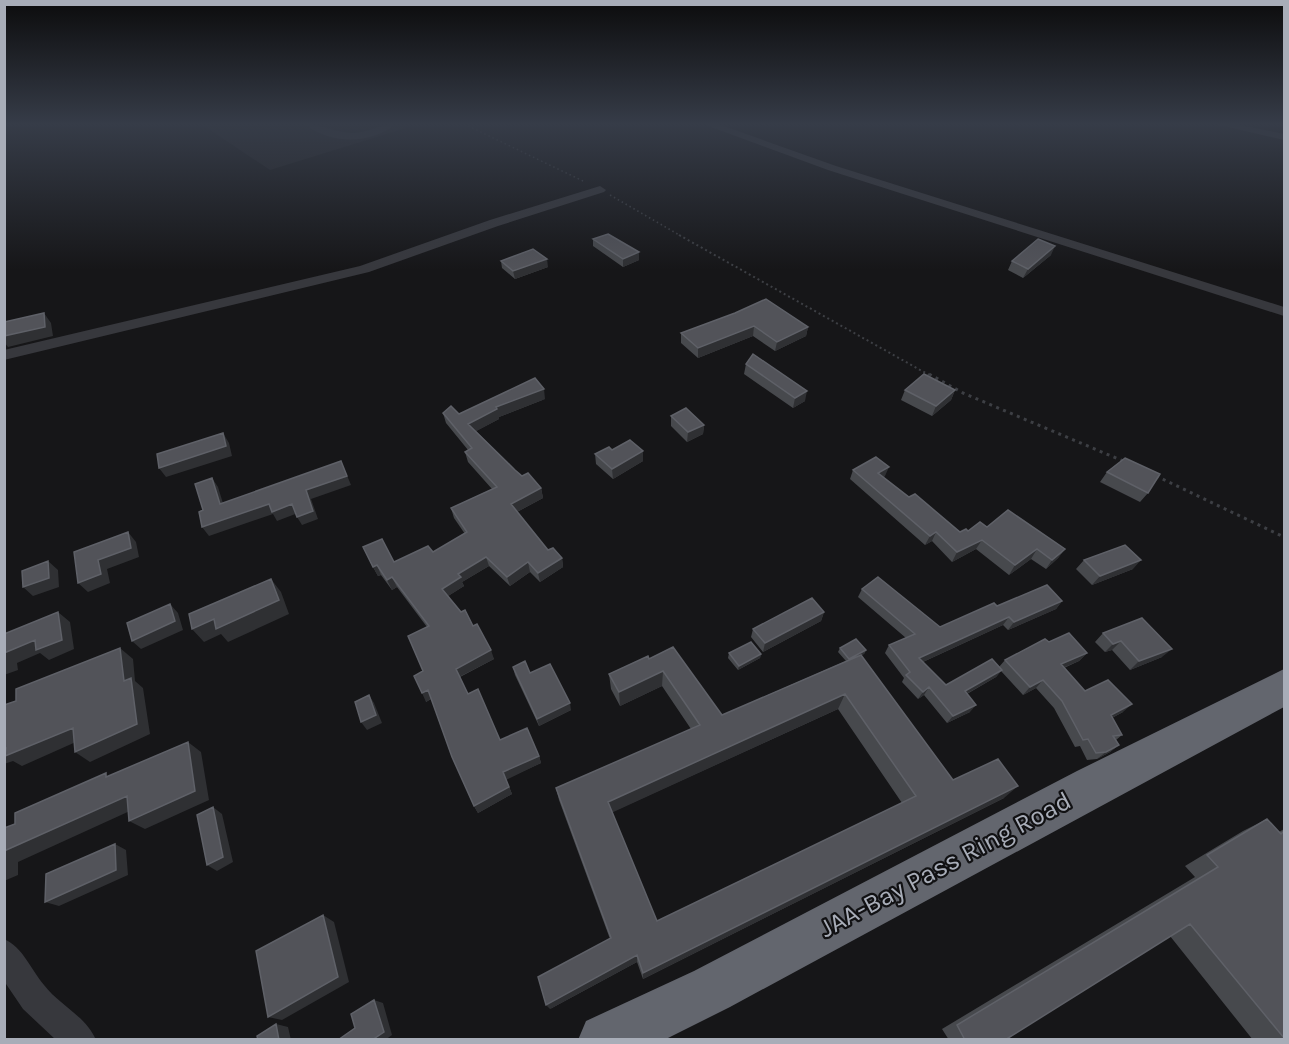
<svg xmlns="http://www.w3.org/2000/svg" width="1289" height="1044" font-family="Karla,sans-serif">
<rect width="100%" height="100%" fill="#161618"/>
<path fill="#222225" d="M201,124H405L406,128L270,170Z"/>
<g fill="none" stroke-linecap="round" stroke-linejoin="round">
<path stroke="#3d3f44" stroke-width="1.5" stroke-dasharray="1.5 3" stroke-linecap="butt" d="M464,124L583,181
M610,195L681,236"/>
<path stroke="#3d3f44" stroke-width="2" stroke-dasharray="2 3" stroke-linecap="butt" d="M679,235L931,376"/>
<path stroke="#3d3f44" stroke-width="3" stroke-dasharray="3 4.5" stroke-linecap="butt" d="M929,374L963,393L1123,461
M1156,476L1284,537"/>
<path fill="#37383d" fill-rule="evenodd" d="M305,124C322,124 336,133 353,133C368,133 380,124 395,124C372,145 328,144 305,124Z
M703,124H718L836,166L1284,307V316L828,170Z
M1215,124H1236L1284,134V140Z
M600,186L606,190L604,192L498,226L369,272L4,360V350L360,266L490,220Z
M4,939C23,947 31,970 44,985C59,1005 86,1016 96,1040H56L23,1009L4,981Z"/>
<path fill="#63666e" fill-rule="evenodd" d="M1284,669V707L730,1007L664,1040H578L586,1021L694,971L1077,771Z"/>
</g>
<path fill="#47494d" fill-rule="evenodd" d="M593,239L639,252V260L623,267L593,246Z
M1051,255L1023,278L1008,270L1012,261Z
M501,261L548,267L515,279L502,268Z
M735,313L808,327L806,336L775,351L753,336L698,358L681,343V333Z
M746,364L805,401L793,408L744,374Z
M905,390H955L951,400L932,416L901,400Z
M545,399L499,417V419L476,431L515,470L522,476L541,488L543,498L517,512L548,550L562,558L563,567L540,582L530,572L510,586L489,566L462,582L464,586L448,596L473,626L494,659L460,677L468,694L500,740L539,756L541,763L506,779L512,794L478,813L474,806L431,699L426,702L423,671L427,627L397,587L392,590L381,575L378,576L373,567L433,552L465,534L454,518L451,508L492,489L468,462L465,452L468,450L446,423L443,413L459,414Z
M671,416L704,425L703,434L687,442L671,426Z
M612,450L643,451V461L613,479L596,464L595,454Z
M853,470L885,476L883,477L909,497L960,532L987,527L1065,549L1058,558L1046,569L1031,559L1009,575L976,549L952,562L932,541L925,545L850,479Z
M1107,472L1148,493L1140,502L1100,482Z
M1084,560L1133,569L1092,585L1076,569Z
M862,589L940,627L997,606L1062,601L1056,609L1008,630L1003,625L923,662L946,685L999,667L1005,660L1049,642L1087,653L1079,661L1064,668L1085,691L1123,712L1112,718L1122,735L1116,740L1119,745L1110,752L1097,759L1087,760L1080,746L1075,747L1054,708L1036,688L1023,695L1001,671L996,677L967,694L970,712L947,723L924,695L918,699L902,682L904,678L885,653L889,645L906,638L858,597Z
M824,612L821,621L763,652L751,637L753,629Z
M1103,633L1162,657L1130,670L1112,650L1105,652L1095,642Z
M840,648L866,650L864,654L861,655L953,780L1004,798L643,979L637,962L550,1009L610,939L559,800L556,788L691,729L662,686L620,706L611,689L609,674L649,659L722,715L846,661L838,652ZM838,709L902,803L657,921L612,812Z
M729,653L761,654L760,658L738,670L728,658Z
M513,667L530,673L571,710L539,726L515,675Z
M1267,819L1279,832L1284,829V1040H1253L1170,936L1005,1040H949L942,1029L1195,877L1185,866L1243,831Z"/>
<path fill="#2f3033" d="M1055,246L1051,255L1023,278L1028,269Z
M639,252V260L623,267V259Z
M547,259L548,267L515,279L513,271Z
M44,313L51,323L53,336L8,347L4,342V336Z
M754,326L753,336L698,358V348Z
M808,327L806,336L775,351L777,342Z
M544,389L545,399L499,417V419L471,434L468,424L496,407Z
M955,390L951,400L932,416L936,406Z
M807,391L805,401L793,408L795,398Z
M704,425L703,434L687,442L688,432Z
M223,433L229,443L232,456L166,477L159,468Z
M643,451V461L613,479L612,469Z
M341,461L351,485L311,499L318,519L302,525L297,517L306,490Z
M889,467L885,476L875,482L878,473Z
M212,478L218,487L226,513L220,504Z
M541,488L543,498L513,514L511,504Z
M269,504H292L298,513L277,521L273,514L209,536L202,527Z
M128,532L136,542L139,557L107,569L110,583L88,592L78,583L98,560Z
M936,532L932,541L925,545L930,536Z
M982,540L976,549L952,562L957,552Z
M1037,549L1031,559L1009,575L1015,565Z
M1065,549L1058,558L1046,569L1052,560Z
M486,557L489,566L462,582L464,586L445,598L442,589L458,574Z
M562,558L563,567L540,582L538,573Z
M1141,560L1133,569L1092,585L1100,576Z
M48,561L58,570L59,587L33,596L23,587Z
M528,562L530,572L510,586L507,577Z
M377,565L381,575L378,576L373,567Z
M392,577L397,587L392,590L387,580Z
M271,579L281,592L289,614L228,642L221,634L204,642L192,629Z
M1062,601L1056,609L1008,630L1014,622Z
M170,604L178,613L183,630L141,649L132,641Z
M58,612L70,622L74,649L49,660L40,653L17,663L18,670L4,675V653Z
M824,612L821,621L763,652L765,643Z
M1009,617L1003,625L914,666L919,658Z
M1121,641L1112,650L1105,652L1113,644Z
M120,648L133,659L135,681L143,688L150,734L90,762L75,752L124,681Z
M1172,649L1162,657L1130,670L1139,661Z
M491,650L494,659L459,677L456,669Z
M866,650L864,654L848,663L849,659Z
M1087,653L1079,661L1053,672L1061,664Z
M761,654L760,658L738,670L739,666Z
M1002,670L996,677L959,698L965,691Z
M663,671L662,686L620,706L619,692Z
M1043,680L1036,688L1023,695L1030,687Z
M929,687L924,695L918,699L923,692Z
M428,690L432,698L426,702L422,693Z
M845,694L838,709L609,814L608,802Z
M369,695L374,703L382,723L367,730L361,722Z
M570,703L571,710L539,726L537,719Z
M1132,704L1123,712L1102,723L1111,715Z
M976,705L970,712L947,723L953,716Z
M73,728L87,737L22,766L13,761L4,764V748Z
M188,742L201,752L209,800L145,829L129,821Z
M1119,745L1110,752L1097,759L1106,752Z
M539,756L541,763L506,780L503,772Z
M1018,786L1004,798L643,979V973Z
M509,787L512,794L478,813L474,806Z
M127,796L143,805L18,862V875L4,881V851Z
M213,807L222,814L233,862L217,871L207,865Z
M115,844L126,850L128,875L59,906L45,902Z
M323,915L334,922L349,982L282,1020L268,1017Z
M637,955V962L550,1009L546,1005Z
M374,1000L383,1003L392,1035L385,1040H372Z
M276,1024L288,1027L291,1040H279Z"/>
<path fill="#525359" stroke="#5f6168" stroke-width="1.5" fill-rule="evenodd" d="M608,234L639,252L623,259L593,239Z
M1038,239L1055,246L1028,269L1012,261Z
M533,249L547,259L513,271L501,261Z
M766,299L808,327L777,342L754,326L698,348L681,333L735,313Z
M44,313L45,327L4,336V322Z
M753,354L807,391L795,398L746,364Z
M924,374L955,390L936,406L905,390Z
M535,378L544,389L496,407L497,409L468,424L515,470L522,476L528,473L541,488L511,504L548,550L553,548L562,558L538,573L528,562L507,577L486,557L458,574L461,577L442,589L461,612L465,610L473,626L477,624L491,650L456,669L468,694L478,689L500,740L527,728L539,756L503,772L509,787L474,806L452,757L428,690L422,693L414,676L423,671L408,636L429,626L392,577L387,580L377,565L373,567L363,547L382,539L394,562L428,546L433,552L467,532L451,508L497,487L465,452L472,448L443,413L451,406L459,414Z
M686,408L704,425L688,432L671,416Z
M223,433L226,446L159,468L157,454Z
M630,440L643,451L612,469L595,454L609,447L612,450Z
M876,457L889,467L878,473L909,497L915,494L960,532L966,529L968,531L980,522L987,527L1008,510L1065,549L1052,560L1037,549L1015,565L982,540L957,552L936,532L930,536L853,470Z
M1125,458L1160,474L1148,493L1107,472Z
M341,461L347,476L306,490L313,511L297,517L292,504L272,512L269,504L202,527L199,512L203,510L195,484L212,478L220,504Z
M128,532L131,548L98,560L101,574L78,583L74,552Z
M1125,545L1141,560L1100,576L1084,560Z
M48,561L49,578L23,587L22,571Z
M878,577L940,627L994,603L997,606L1047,585L1062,601L1014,622L1009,617L919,658L946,685L992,659L1002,670L965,691L976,705L953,716L929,687L923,692L906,675L910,672L889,645L915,634L862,589Z
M271,579L279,600L216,629L214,619L192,629L189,614Z
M812,598L824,612L765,643L753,629Z
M170,604L175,621L132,641L127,623Z
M58,612L62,640L36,650L35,640L4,653V634Z
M1142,618L1172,649L1139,661L1121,641L1113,644L1103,633Z
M1069,633L1087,653L1061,664L1085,691L1108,680L1132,704L1111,715L1122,735L1113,736L1119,745L1106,752L1096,753L1088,739L1083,740L1062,701L1043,680L1030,687L1005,660L1045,639L1049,642Z
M856,639L866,650L849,659L840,648Z
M751,642L761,654L739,666L729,653Z
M673,647L722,715L861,655L953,780L998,759L1018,786L643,973L637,955L546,1005L538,977L611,938L556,788L700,725L663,671L619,692L609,674L648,656L649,659ZM845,694L916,796L657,921L608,802Z
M120,648L124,681L131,678L137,724L75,752L73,728L5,756L6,748H4V705L16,701V689Z
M525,661L530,673L550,664L570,703L537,719L513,667Z
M369,695L376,715L361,722L355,702Z
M188,742L195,791L129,821L127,796L4,851V828L15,824V813L106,773V777Z
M213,807L223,857L207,865L197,815Z
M1267,819L1281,834L1284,831V1038L1190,924L1005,1040H965L957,1025L1218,867L1207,855Z
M115,844L116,870L45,902L46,874Z
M323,915L338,977L268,1017L256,951Z
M374,1000L384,1032L372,1040H338L355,1028L351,1014Z
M276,1024L279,1040H258L257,1036Z"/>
<linearGradient id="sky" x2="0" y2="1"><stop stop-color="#0c0c0d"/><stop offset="0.46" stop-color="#363c48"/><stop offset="1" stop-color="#363c48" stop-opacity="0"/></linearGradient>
<rect width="1289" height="270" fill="url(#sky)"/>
<g text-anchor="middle" stroke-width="4.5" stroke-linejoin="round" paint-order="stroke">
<g font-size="26" fill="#a8adb8" stroke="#111113">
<text transform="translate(945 864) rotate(-28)" y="9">JAA-Bay Pass Ring Road</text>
</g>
</g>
<rect width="1289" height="1044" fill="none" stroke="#a8adb8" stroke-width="12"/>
</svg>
